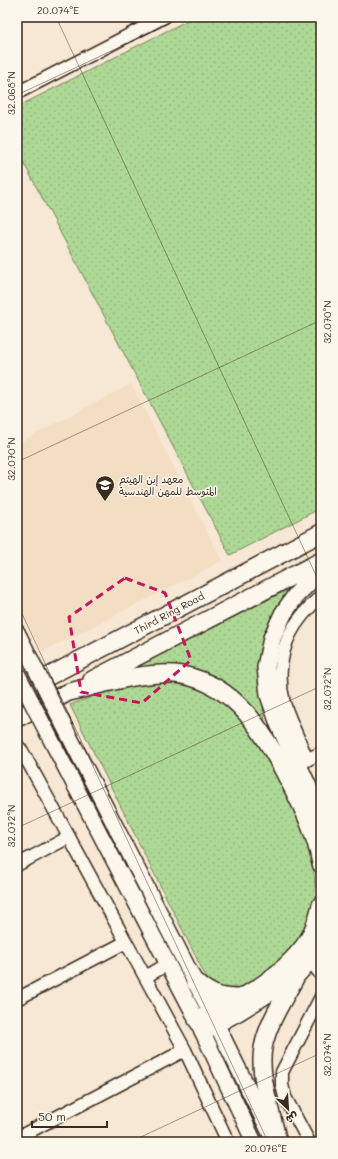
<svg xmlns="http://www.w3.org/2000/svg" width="338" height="1159" font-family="Mali,'Playpen Sans Arabic',sans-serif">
<defs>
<pattern id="grass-dots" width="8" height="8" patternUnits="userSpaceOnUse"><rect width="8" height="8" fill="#aed895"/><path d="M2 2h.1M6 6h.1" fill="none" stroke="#97ba80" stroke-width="1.8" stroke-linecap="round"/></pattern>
</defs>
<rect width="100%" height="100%" fill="#f6e8d4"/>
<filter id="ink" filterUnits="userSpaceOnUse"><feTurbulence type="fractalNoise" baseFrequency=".025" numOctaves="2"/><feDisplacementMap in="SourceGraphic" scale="8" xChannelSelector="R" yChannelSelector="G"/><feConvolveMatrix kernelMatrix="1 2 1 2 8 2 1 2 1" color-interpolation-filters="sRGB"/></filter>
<g filter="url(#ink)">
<path fill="#f3ddc3" d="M131,384L222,561L42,652L17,606V444Z"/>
<path fill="url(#grass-dots)" stroke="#74815a" d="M194,17H321V508L230,555L17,150V107Z
M295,586L272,616L260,650L259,677L265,722L238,696L180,667H135Z
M152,683C169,683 187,682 203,690C217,697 230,708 241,720C251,732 259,747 267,760C290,799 321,856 314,902C310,931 287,956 264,972C256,978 238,992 227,991C222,990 215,987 210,985L70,705L113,689Z"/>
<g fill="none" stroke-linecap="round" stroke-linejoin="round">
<g stroke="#3b2a1e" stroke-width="15">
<path id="minor" d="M17,93L164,17
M17,745L22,751L69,837
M307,760C300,741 290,722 284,703C278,681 280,654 290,634C297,620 310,606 321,596
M300,763L321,753
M17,865L69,837L126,942
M310,960L321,975
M145,977L168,964
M17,999L126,942L185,1050
M17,1138L185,1050L228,1142
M309,1142L285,1097L282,1085V1072L321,997"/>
</g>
<g stroke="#3b2a1e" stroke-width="18">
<path id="major" d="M17,632L25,648
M63,724L211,1013L273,1139
M48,734L197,1020L254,1142"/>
</g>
<g stroke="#3b2a1e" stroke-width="20">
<path id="highway" d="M321,570L296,595L283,614L272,638L266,667L269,695L279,724L321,815
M92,680L321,561
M69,692C100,685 151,669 182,675C237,685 265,734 288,779C302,806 316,833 321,864
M17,693L321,533
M17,718L65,694
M195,982C213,996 220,998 243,998
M197,1020C237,1002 281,979 307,942C314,931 318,918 321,905
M203,1031L238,1012L296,976L310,960L321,943
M278,1142C272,1115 258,1075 263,1048C268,1022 284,999 296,976"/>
</g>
<use href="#minor" stroke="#fbf7ec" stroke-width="12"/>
<use href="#major" stroke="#fbf7ec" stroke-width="15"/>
<use href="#highway" stroke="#fbf7ec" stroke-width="17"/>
<g stroke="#3b2a1e" stroke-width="18" stroke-linecap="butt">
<path id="major-bridge" d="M25,648L63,724
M17,673L48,734"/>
</g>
<use href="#major-bridge" stroke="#fbf7ec" stroke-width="15"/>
</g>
</g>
<path fill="none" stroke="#c2185b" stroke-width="3" stroke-dasharray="8 5" stroke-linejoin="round" d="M125,578L165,593L191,660L142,703L81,692L69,617Z"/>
<path fill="none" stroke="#3b2a1e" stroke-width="1" stroke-opacity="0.45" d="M56,17L321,586M17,95L184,17M17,462L321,320M17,603L268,1142M17,828L321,686M130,1142L321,1053"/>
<defs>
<g id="school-pin" transform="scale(1)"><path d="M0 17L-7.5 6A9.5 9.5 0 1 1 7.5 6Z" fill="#3b2a1e" stroke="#fbf7ec"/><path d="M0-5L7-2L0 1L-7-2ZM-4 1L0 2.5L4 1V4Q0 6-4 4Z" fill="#fff"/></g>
</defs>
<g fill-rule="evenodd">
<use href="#school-pin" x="105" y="485"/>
</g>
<g text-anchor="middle" stroke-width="3" stroke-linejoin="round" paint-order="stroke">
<g font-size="10" fill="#3b2a1e" stroke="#fbf7ec" text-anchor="start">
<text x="119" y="483">معهد إبن الهيثم<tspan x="119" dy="12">المتوسط للمهن الهندسية</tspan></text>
</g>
<g font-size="10" fill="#3b2a1e" stroke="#fbf7ec">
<text transform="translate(169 613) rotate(-28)" y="4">Third Ring Road</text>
</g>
</g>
<rect width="338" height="1159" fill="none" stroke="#fbf7ec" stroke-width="44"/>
<g transform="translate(288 1109) rotate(155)" stroke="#fbf7ec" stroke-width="3" paint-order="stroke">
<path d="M0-3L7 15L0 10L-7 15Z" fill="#3b2a1e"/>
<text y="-6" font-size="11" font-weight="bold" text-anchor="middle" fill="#3b2a1e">ش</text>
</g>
<path d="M32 1121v6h75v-6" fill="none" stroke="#3b2a1e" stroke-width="2"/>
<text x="38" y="1121" font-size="12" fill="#3b2a1e" stroke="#fbf7ec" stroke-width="3" paint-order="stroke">50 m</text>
<rect x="22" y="22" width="294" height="1115" fill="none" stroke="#3b2a1e" stroke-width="1.5"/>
<g font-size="10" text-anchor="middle" fill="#3b2a1e">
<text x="58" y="14">20.074°E</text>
<text transform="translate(11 93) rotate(-90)" y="4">32.068°N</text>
<text transform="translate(327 322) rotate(-90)" y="4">32.070°N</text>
<text transform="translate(11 459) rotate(-90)" y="4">32.070°N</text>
<text transform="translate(327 689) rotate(-90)" y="4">32.072°N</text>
<text transform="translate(11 826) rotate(-90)" y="4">32.072°N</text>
<text transform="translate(327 1055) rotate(-90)" y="4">32.074°N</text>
<text x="266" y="1152">20.076°E</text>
</g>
</svg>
